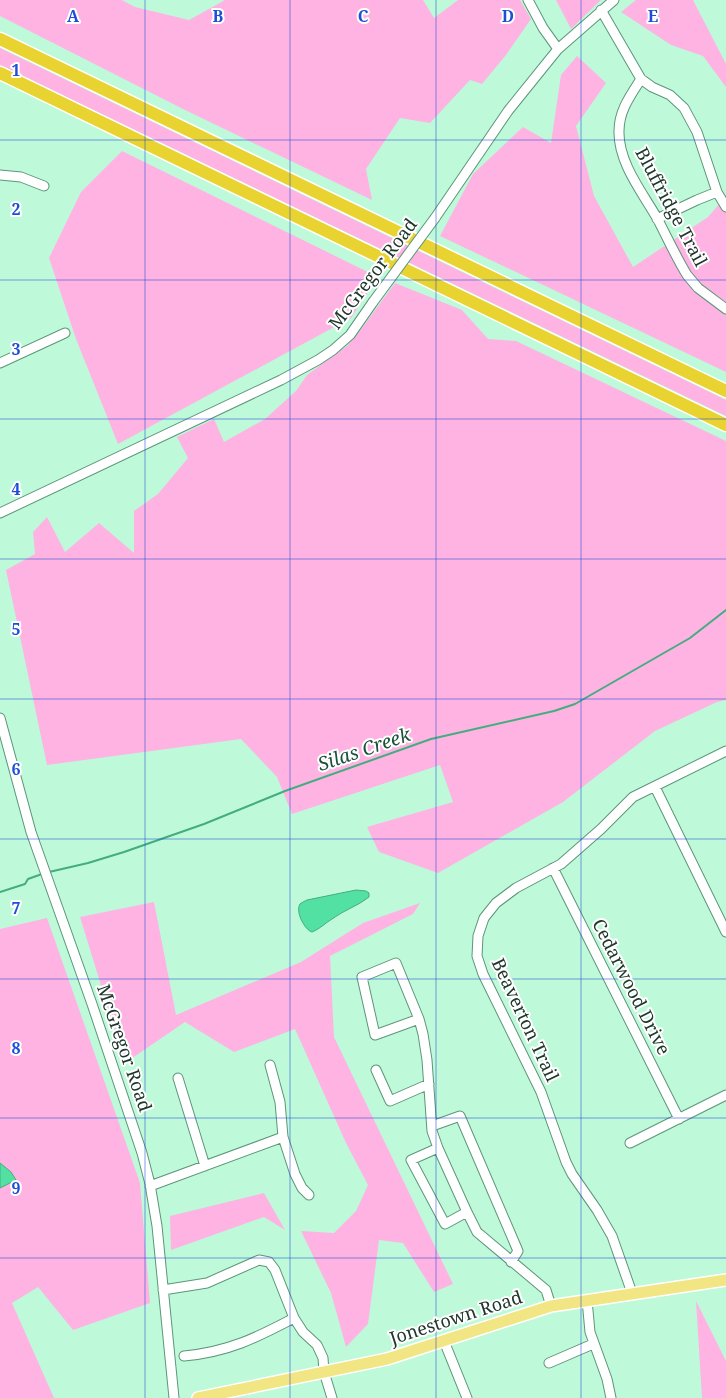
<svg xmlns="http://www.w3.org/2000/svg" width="726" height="1398" font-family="'Noto Serif',serif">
<rect width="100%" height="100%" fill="#befada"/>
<path fill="#feb3e3" d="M0,0H122L135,7L189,20L225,0H423L434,18L458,0H520L531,19L506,55L482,84L470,80L430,123L400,118L366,169L372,200L183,109L0,16Z
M556,0H601L571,29Z
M636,0H693L726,64V87L703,56L671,45L621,12Z
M0,48L726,400V416L0,65Z
M577,56L606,83L576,126L594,196L633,267L708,217L726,196V372L440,236L473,174L523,127L551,143L561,75Z
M122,151L378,277L351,318L118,444L76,339L49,258L81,192Z
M395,283L462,310L488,339L516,341L726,441V700L717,702L655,731L563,802L438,873L379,852L367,827L453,802L440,765L292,814L277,777L241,739L47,765L6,570L35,554L33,532L47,517L65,552L99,523L134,553V511L158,494L188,458L177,437L214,419L224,442L265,419L296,391L307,375L347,346L359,332Z
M154,902L176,1015L301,962L363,923L420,903L413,914L330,956L334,1037L453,1284L434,1292L403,1243L379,1240L368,1324L346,1347L331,1293L301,1231L334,1233L356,1211L368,1185L346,1143L295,1029L234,1052L185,1022L125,1063L80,917Z
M47,918L140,1183L150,1303L73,1330L38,1287L12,1303L54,1398H0V929Z
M264,1193L285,1230L264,1217L171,1250L170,1216Z
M696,1301L726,1361V1398H702Z"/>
<path fill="#53e0a3" stroke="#44ad7f" d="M356,890L366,891L369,893V897C358,906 344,910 332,919C325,923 320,929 312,932C305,930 295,912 300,904C301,903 305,901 307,900Z
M0,1163L11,1172L16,1180L0,1188Z"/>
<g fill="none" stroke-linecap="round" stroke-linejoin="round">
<path stroke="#44ad7f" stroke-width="2" d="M49,872L88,863L124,852L204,824L285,791L431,739L554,711L575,704L690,638L726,610
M0,892L25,884L28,879L42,874"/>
<g stroke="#5d9578" stroke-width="11">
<path id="minor" d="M528,0L543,28L558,49
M601,10L641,79L652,87L670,95L684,108L697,132L717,192L726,207
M641,79C630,96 619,111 619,131C618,162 642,192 657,218C667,237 676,257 687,275L698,288L726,309
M0,175L21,177L44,186
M435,218L508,111L558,49L614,0
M657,219L697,200L717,192
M0,363L65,333
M0,513L281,380L318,360L333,350L350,335L373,302
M0,718L31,832L92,1004L142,1153L150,1184L157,1226L174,1398
M655,787L726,932
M553,868L679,1119
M396,963L419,1019L375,1035L362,977Z
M419,1019L423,1034L427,1060L432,1131L438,1148L467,1212L477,1232L546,1290L551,1306
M270,1065L280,1102L283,1137L295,1174L302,1188L309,1195
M376,1070L390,1101L429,1084
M178,1078L205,1166
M432,1126L460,1116L518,1251L511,1262
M630,1143L726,1095
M438,1148L411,1160L445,1224L467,1212
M150,1186L283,1137
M163,1290L207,1283L259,1260L269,1262L275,1270L294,1318L303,1332L317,1345L323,1358L324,1372L332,1398
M632,1293L612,1236L597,1210L572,1174L566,1162L541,1092L483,974L477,956L478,936L484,918L496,903L516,888L561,864L601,829L633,797L726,751
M587,1300L590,1332L607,1379L611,1398
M444,1341L467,1398
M184,1356C228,1352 256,1338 294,1318
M549,1363L593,1344"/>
</g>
<g stroke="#fff" stroke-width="14">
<path id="major" d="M198,1398L387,1359L551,1306L726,1280"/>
</g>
<g stroke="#fff" stroke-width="15">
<path id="highway" d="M0,39L726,391
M0,73L726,425"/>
</g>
<use href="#minor" stroke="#fff" stroke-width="9"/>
<use href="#major" stroke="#f2e583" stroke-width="11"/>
<use href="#highway" stroke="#e9d331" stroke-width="12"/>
<g stroke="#5d9578" stroke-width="11" stroke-linecap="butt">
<path id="minor-bridge" d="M373,302L435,218"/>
</g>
<use href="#minor-bridge" stroke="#fff" stroke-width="9"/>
</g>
<path fill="none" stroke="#1d4ed8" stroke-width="1" stroke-opacity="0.55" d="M145,0V1398M290,0V1398M436,0V1398M581,0V1398M0,140H726M0,280H726M0,419H726M0,559H726M0,699H726M0,839H726M0,979H726M0,1118H726M0,1258H726"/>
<g text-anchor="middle" stroke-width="4" stroke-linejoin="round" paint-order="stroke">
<g font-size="18" fill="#20372b" stroke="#fff">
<text transform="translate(671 207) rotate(62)" y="6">Bluffridge Trail</text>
<text transform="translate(373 274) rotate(-53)" y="6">McGregor Road</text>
<text transform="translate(631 987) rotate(63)" y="6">Cedarwood Drive</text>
<text transform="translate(525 1020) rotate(65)" y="6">Beaverton Trail</text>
<text transform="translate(124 1048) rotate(71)" y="6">McGregor Road</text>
<text transform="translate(456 1318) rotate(-18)" y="6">Jonestown Road</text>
</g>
<g font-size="19" font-style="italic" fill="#1a5239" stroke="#fff">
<text transform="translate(364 749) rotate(-19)" y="7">Silas Creek</text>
</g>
</g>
<g font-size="16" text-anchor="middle" font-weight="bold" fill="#1d4ed8" stroke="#fff" stroke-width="4" stroke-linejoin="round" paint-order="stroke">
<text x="73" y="22">A</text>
<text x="218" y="22">B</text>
<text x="363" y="22">C</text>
<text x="508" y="22">D</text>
<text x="653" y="22">E</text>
<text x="16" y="76">1</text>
<text x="16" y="215">2</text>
<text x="16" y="355">3</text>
<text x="16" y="495">4</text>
<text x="16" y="635">5</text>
<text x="16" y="775">6</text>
<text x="16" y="914">7</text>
<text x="16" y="1054">8</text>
<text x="16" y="1194">9</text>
</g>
</svg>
